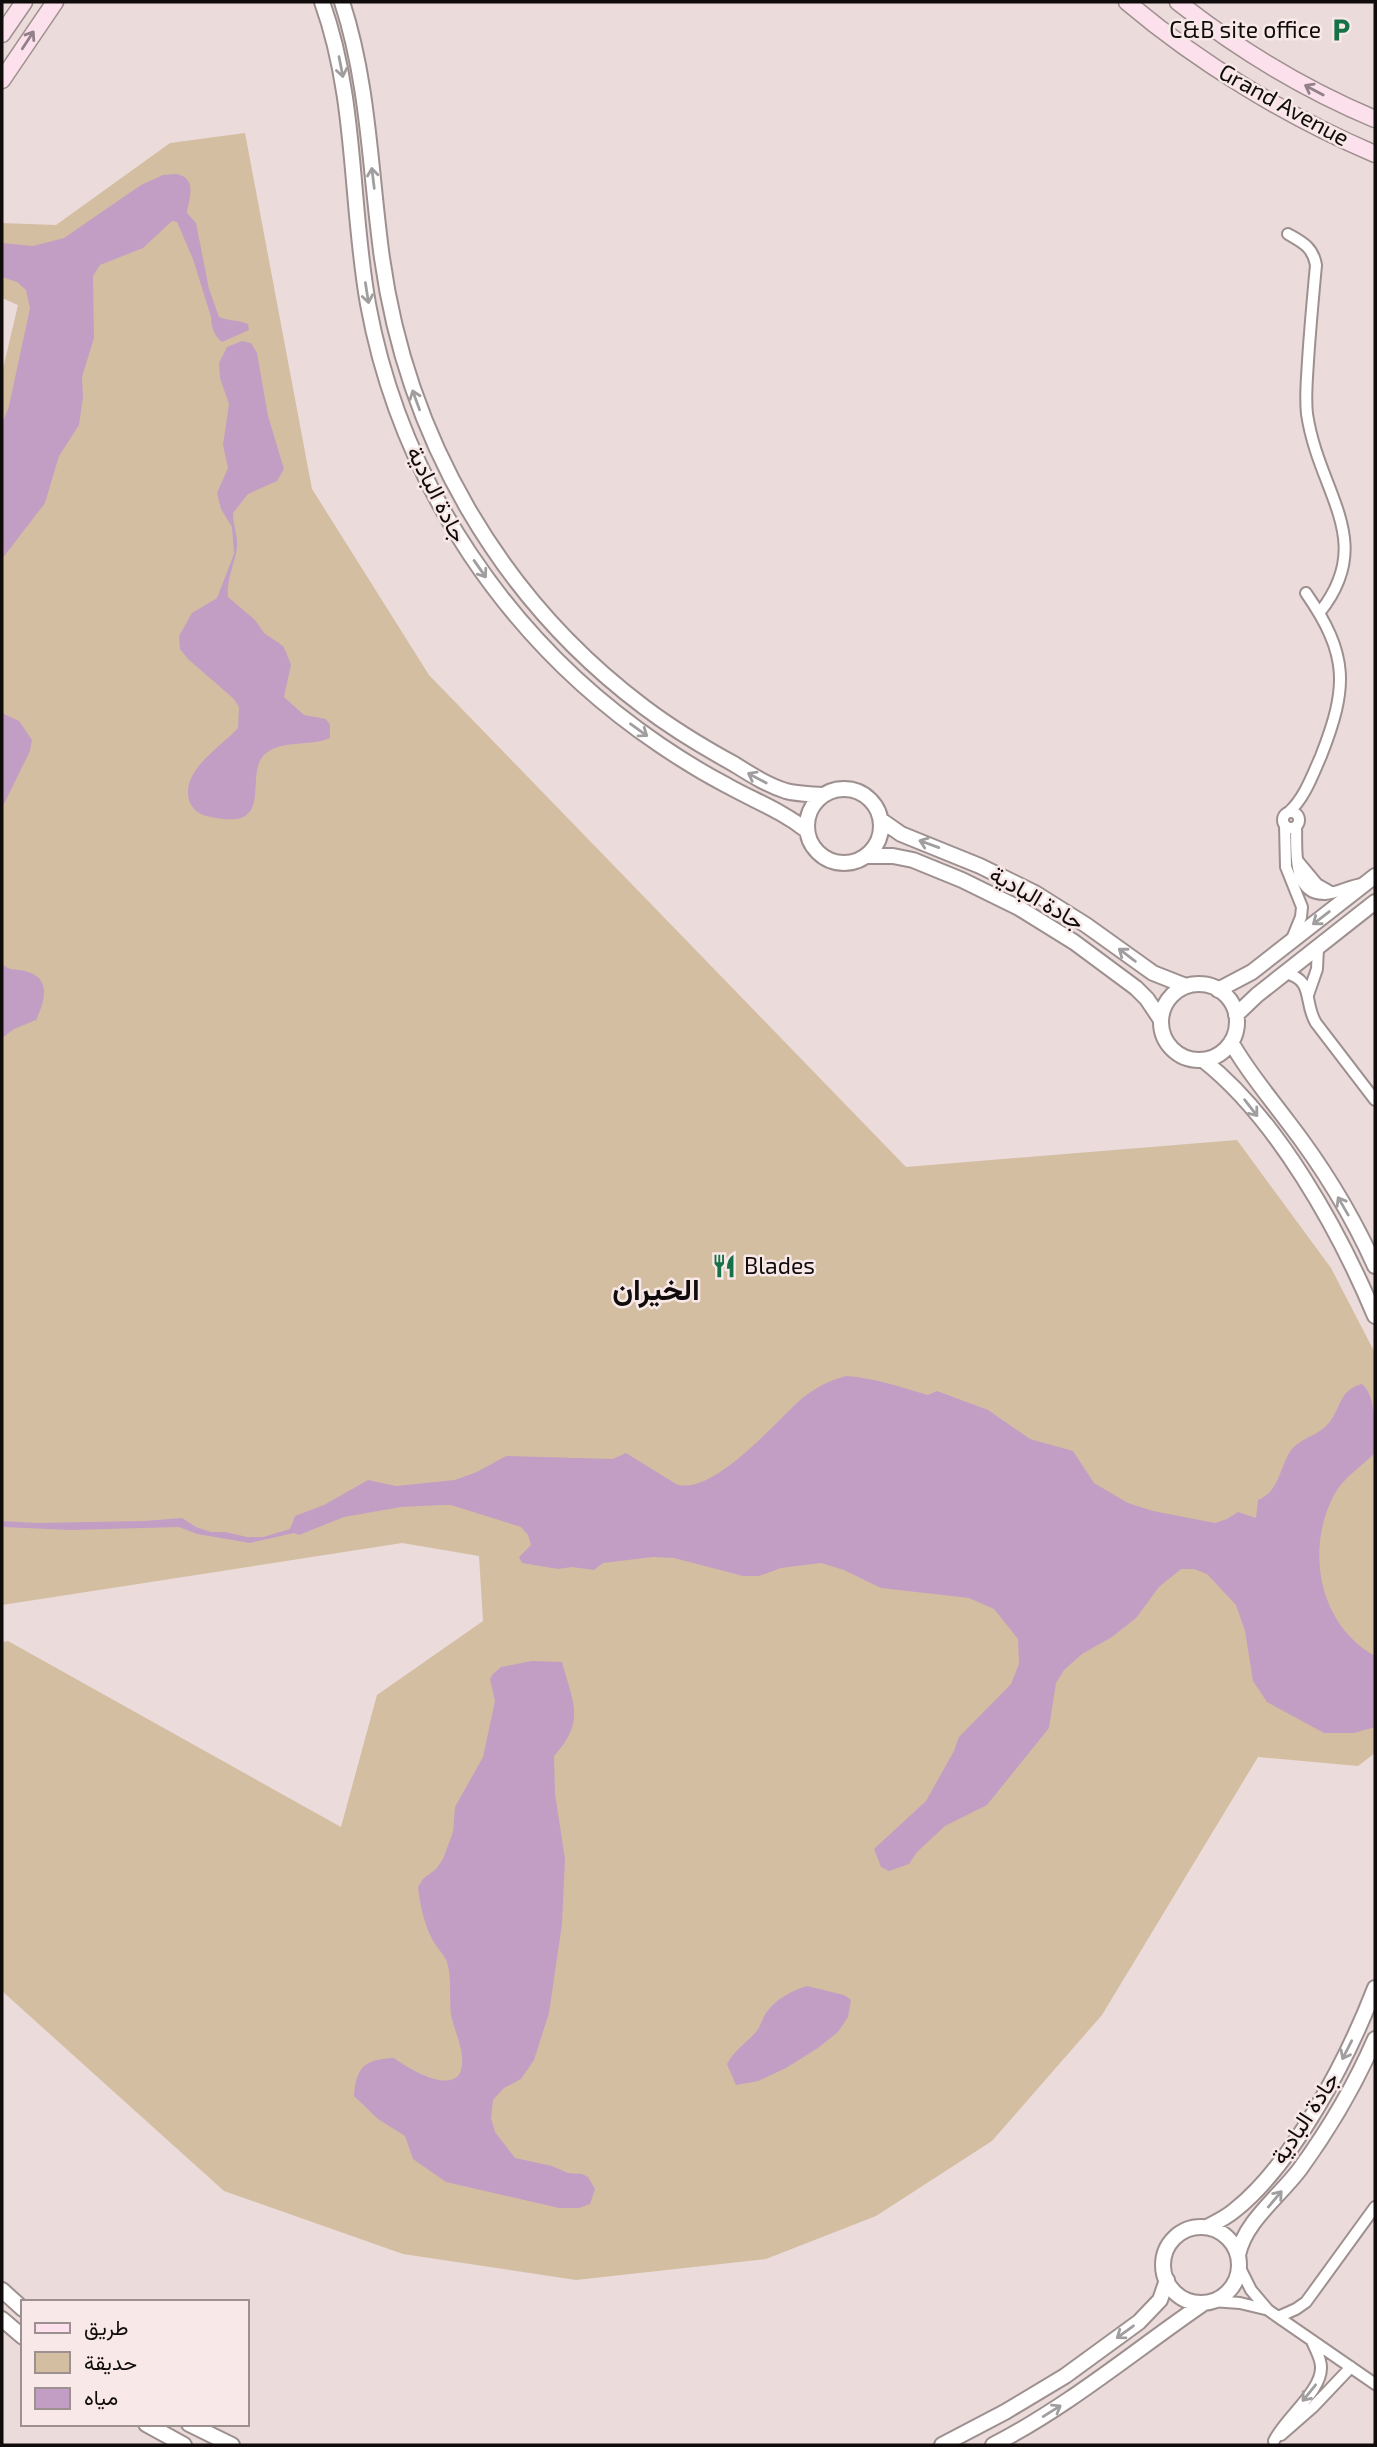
<svg xmlns="http://www.w3.org/2000/svg" width="1377" height="2447" font-family="'Exo 2',Vazirmatn,sans-serif">
<rect width="100%" height="100%" fill="#ebdbdb"/>
<path fill="#d4bea2" d="M245,133L312,489L429,675L906,1167L1237,1140L1331,1268L1375,1353V1753L1358,1766L1258,1757L1102,2015L992,2141L876,2216L766,2259L576,2280L403,2254L224,2191L2,1991V1642L8,1641L341,1827L377,1695L483,1621L479,1556L402,1543L2,1605V373L18,305L2,298V223L56,225L170,143Z"/>
<path fill="#c29ec4" d="M176,174C198,178 189,198 187,213L196,223L209,289L219,317C229,321 239,320 248,324L249,330L222,342C214,336 211,326 211,317L193,259L177,222L172,221L143,248L100,265L93,276L94,338L82,377L83,397L79,425L59,456L45,503L2,559V425L9,406L30,308L26,290L17,282L2,277V243L33,246L64,238L141,185L163,175Z
M242,341L251,343L257,353L268,416L284,469L277,481L248,494L233,513C233,525 238,535 237,547C235,564 226,580 228,597L255,620L264,633L283,646L286,652L291,665L284,697L304,715L326,719L330,725V738C310,747 281,739 264,755C248,771 265,809 241,818C232,821 212,818 203,815C197,813 191,807 189,800C181,770 221,747 238,728L239,707L234,699L188,659L180,649L179,636L192,613L217,598L234,554L232,527L221,509L217,493L228,468L223,445L229,404L220,378L219,363L227,347Z
M2,713L19,721L32,740L30,751L2,808Z
M2,964C10,972 18,968 28,972C52,979 44,1003 36,1020L14,1029L2,1038Z
M846,1376C875,1378 900,1387 928,1395L937,1391L988,1410L1030,1439L1073,1451L1094,1483L1128,1503L1153,1511L1215,1523L1227,1519L1238,1512L1256,1518L1258,1500C1283,1489 1279,1461 1295,1446C1305,1437 1318,1435 1328,1424C1341,1410 1338,1390 1362,1384C1377,1396 1375,1433 1375,1453C1361,1467 1344,1477 1334,1495C1305,1550 1319,1625 1375,1656V1727L1354,1733H1324L1267,1702L1253,1681L1245,1631L1236,1605L1207,1574L1194,1569H1181L1159,1587L1136,1618L1112,1637L1082,1654L1064,1670L1056,1683L1049,1728L987,1805L945,1826L917,1852L909,1864L889,1871L881,1867L874,1849L926,1801L954,1751L959,1737L1011,1684L1019,1664L1018,1639L994,1609L969,1598L881,1588L844,1570L821,1563L781,1568L759,1576H743L674,1558L653,1557L603,1563L594,1570L572,1567L558,1569L522,1563L519,1557L531,1545L528,1535L521,1527L451,1505H442L401,1507L344,1517L299,1535L294,1533L250,1543L197,1534L179,1527L72,1530L2,1527V1521L37,1523L144,1521L182,1518L196,1527L211,1532H225L247,1537H263L290,1529L295,1516L324,1505L368,1480L396,1486L455,1480L477,1472L506,1456L613,1459L626,1453L676,1484C711,1497 774,1424 798,1402C812,1389 828,1381 846,1376Z
M532,1661L562,1662C573,1703 586,1721 554,1756L555,1794L565,1859L562,1924L549,2013L534,2060L521,2079L504,2088L493,2100L491,2118L495,2132L515,2158L552,2166L568,2173L582,2174L588,2177L595,2189L590,2204L579,2208H559L446,2182L413,2159L405,2136L378,2119L354,2096C356,2067 365,2059 394,2058C411,2071 466,2102 462,2057C461,2043 454,2029 451,2015C449,1998 452,1978 447,1962C444,1954 436,1947 432,1939C424,1923 420,1905 418,1887L423,1879L436,1869L443,1859L453,1832L455,1807L483,1757L495,1701L490,1679L493,1674L501,1667Z
M807,1986L844,1995L851,2000L848,2017L838,2032L818,2048L786,2068L758,2081L736,2085L727,2064C734,2051 746,2043 756,2032C761,2026 762,2019 766,2013C776,1999 791,1991 807,1986Z"/>
<g fill="none" stroke-linecap="round" stroke-linejoin="round">
<g stroke="#9f9090" stroke-width="14">
<path id="minor" d="M1288,234C1302,242 1313,247 1316,265C1313,297 1310,329 1308,361C1307,379 1305,397 1307,414C1319,494 1377,540 1320,612
M1289,812C1305,797 1312,776 1321,756C1348,687 1349,655 1306,593
M1283 820a8 8 0 1 1 16 0a8 8 0 1 1-16 0Z
M1285,825L1286,867L1302,907L1301,917L1292,939
M1296,826C1297,848 1291,895 1325,894C1338,893 1350,885 1363,884
M1297,860L1317,884L1331,892
M1285,973C1315,980 1303,1002 1316,1023L1375,1100
M1308,995L1317,969L1318,947
M1239,2266L1251,2290L1268,2310L1375,2384
M1212,2301L1240,2303L1265,2309
M1278,2317L1296,2309L1306,2302L1375,2207
M1281,2435L1313,2407L1351,2367
M1274,2441C1284,2419 1322,2391 1321,2367C1321,2358 1315,2349 1312,2341"/>
</g>
<g stroke="#9f9090" stroke-width="18">
<path id="tertiary" d="M322,2C357,99 350,203 368,304C401,484 509,643 660,745C682,760 705,774 728,786C755,801 782,811 806,830
M342,2C369,84 370,172 382,258C407,437 499,598 644,707C673,729 703,747 734,764C750,774 767,785 786,791C797,794 810,794 822,795
M807 826a37 37 0 1 1 74 0a37 37 0 1 1-74 0Z
M881,820L901,834L980,866L1035,893L1086,925L1153,973L1186,986
M867,856H893L913,860L962,880L1019,908L1074,942L1136,988L1147,999L1161,1020
M1161 1022a38 38 0 1 1 76 0a38 38 0 1 1-76 0Z
M1218,990L1252,972L1375,876
M1236,1015L1257,995L1375,902
M1231,1042C1247,1071 1268,1095 1288,1122C1322,1166 1352,1215 1375,1266
M1203,1060C1277,1118 1339,1230 1375,1316
M1207,2227C1217,2222 1227,2217 1235,2210C1294,2163 1348,2058 1375,1988
M1163 2265a38 38 0 1 1 76 0a38 38 0 1 1-76 0Z
M1238,2255C1245,2221 1280,2196 1300,2169C1329,2129 1355,2085 1375,2039
M2,2290L23,2309
M2,2319L23,2337
M146,2424L184,2445
M189,2424L232,2445
M942,2445L1005,2412L1065,2376L1139,2322L1160,2300L1167,2280
M993,2445C1069,2406 1134,2351 1204,2303"/>
</g>
<g stroke="#9f9090" stroke-width="19">
<path id="secondary" d="M1127,2C1199,63 1288,117 1375,154
M1178,2C1238,49 1305,90 1375,119
M2,34L24,2
M2,80L55,2"/>
</g>
<use href="#minor" stroke="#fff" stroke-width="10"/>
<use href="#tertiary" stroke="#fff" stroke-width="14"/>
<use href="#secondary" stroke="#fce1ed" stroke-width="16"/>
</g>
<defs><path id="oneway-shaft" d="M-6 0H5M1.5-3L5.5 0L1.5 3" fill="none" stroke-width="1.6" stroke-linecap="round" stroke-linejoin="round" transform="scale(1.75)"/></defs>
<g stroke="#928188">
<use href="#oneway-shaft" transform="translate(28 40) rotate(-57)"/>
<use href="#oneway-shaft" transform="translate(1314 90) rotate(-152)"/>
</g>
<g stroke="#a09e9e">
<use href="#oneway-shaft" transform="translate(341 67) rotate(79)"/>
<use href="#oneway-shaft" transform="translate(373 178) rotate(-97)"/>
<use href="#oneway-shaft" transform="translate(367 293) rotate(81)"/>
<use href="#oneway-shaft" transform="translate(416 400) rotate(-110)"/>
<use href="#oneway-shaft" transform="translate(480 569) rotate(55)"/>
<use href="#oneway-shaft" transform="translate(639 730) rotate(36)"/>
<use href="#oneway-shaft" transform="translate(757 778) rotate(-152)"/>
<use href="#oneway-shaft" transform="translate(929 844) rotate(-160)"/>
<use href="#oneway-shaft" transform="translate(1321 918) rotate(142)"/>
<use href="#oneway-shaft" transform="translate(1127 955) rotate(-143)"/>
<use href="#oneway-shaft" transform="translate(1251 1108) rotate(52)"/>
<use href="#oneway-shaft" transform="translate(1343 1206) rotate(-120)"/>
<use href="#oneway-shaft" transform="translate(1347 2050) rotate(117)"/>
<use href="#oneway-shaft" transform="translate(1275 2199) rotate(-50)"/>
<use href="#oneway-shaft" transform="translate(1125 2332) rotate(144)"/>
<use href="#oneway-shaft" transform="translate(1309 2393) rotate(129)"/>
<use href="#oneway-shaft" transform="translate(1052 2411) rotate(-32)"/>
</g>
<defs>
<g id="parking-bare" transform="scale(1.89)"><path d="M-3.5-5.5H1a3.5 3.5 0 0 1 0 7H-1V5.5H-3.5ZM-1-3.4V-.6H.8a1.4 1.4 0 0 0 0-2.8Z" fill="#157247" stroke="#f8e8e8" stroke-width="2.5" paint-order="stroke"/></g>
<g id="restaurant-bare" transform="scale(1.89)"><path d="M-5-6h1v4h1v-4h1v4h1v-4h1v5L-1.5 .5V6h-2V.5L-5-1ZM5-6V6H3V1.5H1.5Q1.5-4 5-6Z" fill="#157247" stroke="#f8e8e8" stroke-width="2.5" paint-order="stroke"/></g>
</defs>
<g fill-rule="evenodd">
<use href="#parking-bare" x="1341" y="30"/>
<use href="#restaurant-bare" x="724" y="1266"/>
</g>
<g text-anchor="middle" stroke-width="5" stroke-linejoin="round" paint-order="stroke">
<g font-size="23" fill="#110c0c" stroke="#f8e8e8" text-anchor="end">
<text x="1321" y="38">C&amp;B site office</text>
<text x="744" y="1274" text-anchor="start">Blades</text>
</g>
<g font-size="23" fill="#110c0c" stroke="#f8e8e8">
<text transform="translate(1284 105) rotate(29)" y="8">Grand Avenue</text>
<text transform="translate(437 494) rotate(63)" y="8">جادة البادية</text>
<text transform="translate(1037 898) rotate(30)" y="8">جادة البادية</text>
<text transform="translate(1305 2118) rotate(-57)" y="8">جادة البادية</text>
</g>
<g font-size="30" font-weight="bold" fill="#110c0c" stroke="#f8e8e8">
<text x="656" y="1300">الخيران</text>
</g>
</g>
<rect width="1377" height="2447" fill="none" stroke="#110c0c" stroke-width="7"/>
<rect x="21" y="2300" width="228" height="126" fill="#f8e8e8" stroke="#9c9090" stroke-width="2"/>
<rect x="35" y="2323" width="35" height="10" fill="#fce1ed" stroke="#9c9090" stroke-width="2"/>
<text x="84" y="2335" font-size="21" fill="#110c0c">طريق</text>
<rect x="35" y="2352" width="35" height="21" fill="#d4bea2" stroke="#9c9090" stroke-width="2"/>
<text x="84" y="2370" font-size="21" fill="#110c0c">حديقة</text>
<rect x="35" y="2388" width="35" height="21" fill="#c29ec4" stroke="#9c9090" stroke-width="2"/>
<text x="84" y="2405" font-size="21" fill="#110c0c">مياه</text>
</svg>
